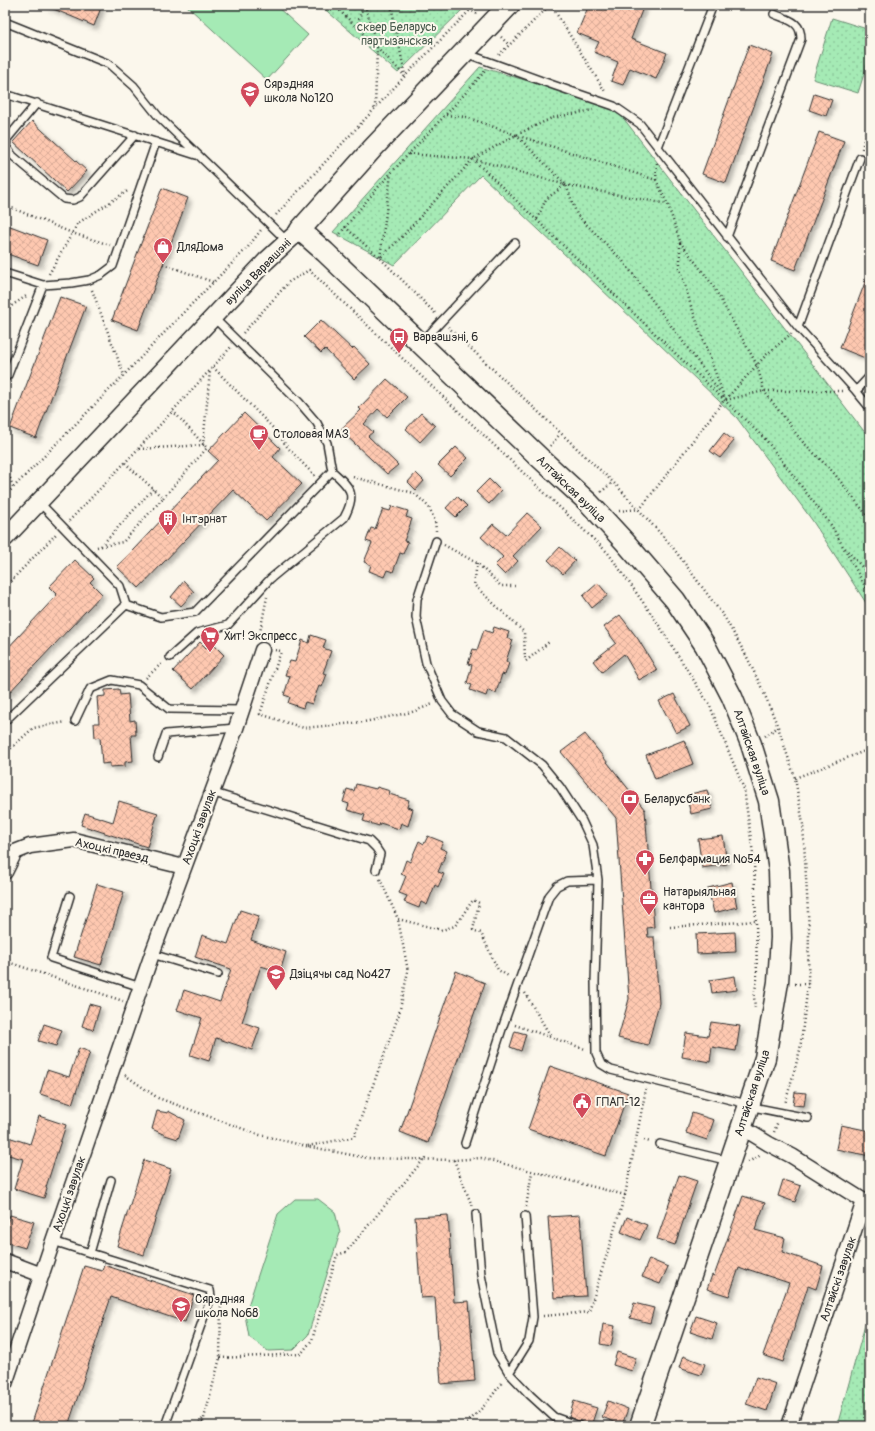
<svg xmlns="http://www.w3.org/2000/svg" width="875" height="1431" font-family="Pangolin,sans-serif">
<defs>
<pattern id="park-dots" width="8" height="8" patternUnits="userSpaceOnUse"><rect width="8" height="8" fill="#a5eab5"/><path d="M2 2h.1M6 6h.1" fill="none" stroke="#8ec99c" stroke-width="1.8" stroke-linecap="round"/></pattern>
<pattern id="building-cross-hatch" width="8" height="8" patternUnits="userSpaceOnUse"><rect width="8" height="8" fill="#fec8b0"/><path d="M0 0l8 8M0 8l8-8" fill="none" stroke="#daac98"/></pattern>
<filter id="shadow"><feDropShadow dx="3.5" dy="3.5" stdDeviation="2" flood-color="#0004"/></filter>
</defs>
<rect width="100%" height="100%" fill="#fbf7ec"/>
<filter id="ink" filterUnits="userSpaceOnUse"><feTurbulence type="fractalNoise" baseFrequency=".025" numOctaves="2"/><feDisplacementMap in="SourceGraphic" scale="8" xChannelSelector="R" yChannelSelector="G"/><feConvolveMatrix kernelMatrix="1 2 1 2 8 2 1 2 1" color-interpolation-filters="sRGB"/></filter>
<g filter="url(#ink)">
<path fill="url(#park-dots)" stroke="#688a70" d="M320,5H467L398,73Z
M832,18L870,30V55L858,93L813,79Z
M480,67L614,106L870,439V609L812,520L737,418L481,175L394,265L333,232Z
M870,1307V1426H837Z"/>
<path fill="#a5eab5" stroke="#688a70" d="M186,5H275L308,35L267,80Z
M295,1199H318L335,1212L340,1233L308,1335L293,1350L268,1351L249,1337L245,1315L278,1214Z"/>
<path fill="url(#building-cross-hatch)" stroke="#2b2b2b" filter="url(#shadow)" d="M44,5H102L94,26Z
M589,5H644L631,39L667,53L656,79L630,68L623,85L611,81L618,62L594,52L599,42L577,33Z
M749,45L773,54L726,183L702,174Z
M814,94L832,100L826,116L809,110Z
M32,121L87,171L67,192L13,142Z
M819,132L844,141L795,270L771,261Z
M162,188L188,198L138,330L112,320Z
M5,224L47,240L38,265L5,253Z
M869,272H870V344L865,358L840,348Z
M60,297L86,306L36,438L10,428Z
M321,320L352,349L354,347L370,364L354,379L325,349L321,353L304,337Z
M387,379L407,397L387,417L378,409L364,424L373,432L368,436L398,465L387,474L340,430L361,410L359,408Z
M244,413L280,448L273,457L302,484L266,521L233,490L139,588L117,567L218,460L208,451Z
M421,413L435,426L420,442L406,429Z
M724,433L734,441L720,458L710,451Z
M456,447L468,458L450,476L438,465Z
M416,473L424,481L416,490L408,482Z
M489,479L501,491L489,504L476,492Z
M457,496L467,506L456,517L446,508Z
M392,506L408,511L406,517L412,519L404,541L408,542L403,554L400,553L393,572L387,570L384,577L369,571L371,565L364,562L372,543L366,541L371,528L375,529L383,509L390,511Z
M527,513L542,526L513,556L518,561L505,575L495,565L503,557L481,537L493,524L506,535Z
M560,547L575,561L563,574L548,560Z
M75,560L94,578L90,582L102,594L5,697V651L57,595L49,587Z
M184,581L194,592L181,606L171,597Z
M598,583L608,595L592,608L583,596Z
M620,615L638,639L657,670L639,680L624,654L602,672L593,661L616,643L604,627Z
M494,627L509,632L507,638L513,640L506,661L509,663L505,675L502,674L496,693L488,690L486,696L470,690L472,685L467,683L472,665L468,664L473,649L477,650L484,630L492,633Z
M311,635L326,640L323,648L331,651L323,673L327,674L322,687L319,686L312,704L305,702L303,708L288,703L290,697L284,695L290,676L285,675L290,661L295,662L302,640L309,643Z
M200,642L206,648L211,642L224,655L193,689L173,671Z
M119,689L120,695L128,694L130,721L135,720L136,735H131L133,761L125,762V766L110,767V763L102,764L100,737L95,738L94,723H99L97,697L105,696V690Z
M674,694L690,726L676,733L659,701Z
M585,734L645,810L654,927L647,928L648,937H654L659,1003L648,1045L618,1038L629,999L616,818L561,752Z
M684,740L693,764L655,779L646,755Z
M356,784L376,789L377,787L390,791L389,794L409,800L407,807L413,809L408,826L401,823L399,829L380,823L379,826L363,821L365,815L347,810L349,804L343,802L347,789L354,791Z
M707,790L712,809L691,814L686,795Z
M119,801L158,813L147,847L81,825L85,813L113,822Z
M428,836L443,842L440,848L447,851L438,872L444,874L438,887L435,885L427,905L421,902L419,908L404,902L407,896L399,893L406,876L401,874L406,860L410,862L419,841L424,844Z
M723,836L727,864L702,868L698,839Z
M732,882L737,907L714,913L708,888Z
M97,884L124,892L101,965L74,957Z
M240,910L259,916L251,940L286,952L280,972L261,966L242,1022L260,1028L252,1050L216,1038L209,1061L190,1055L202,1018L177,1010L184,990L220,1002L231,969L195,957L202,935L228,944Z
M735,932L736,952L697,954L696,934Z
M456,971L485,983L428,1143L400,1132Z
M735,976L737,990L712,993L710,980Z
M89,1004L100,1007L93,1030L82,1026Z
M711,1022L740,1026L736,1051L712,1047L710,1062L682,1057L686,1033L708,1036Z
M44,1024L62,1030L56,1046L38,1041Z
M515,1031L526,1034L521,1051L510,1047Z
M79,1048L90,1052L72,1104L40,1094L47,1070L69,1077Z
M550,1066L628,1093L606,1156L528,1129Z
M795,1092L806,1093L804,1106L793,1105Z
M157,1111L168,1113V1111L185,1120L178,1139L165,1135L152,1129Z
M692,1113L714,1120L707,1140L686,1133Z
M39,1116L66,1125L46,1187L47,1188L44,1198L14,1189L23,1159L5,1154V1136L30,1144Z
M841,1125L870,1131V1156L836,1149Z
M144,1160L171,1169L144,1255L117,1246Z
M679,1175L697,1181L675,1245L657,1239Z
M783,1180L801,1186L795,1202L778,1196Z
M743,1196L765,1203L755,1230L785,1238L782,1252L823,1266L816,1289L808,1286L783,1362L763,1355L789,1283L747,1269V1271L739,1268L729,1296L707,1289L712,1275L714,1276Z
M10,1215L34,1222L25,1248L5,1242V1230Z
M448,1215L454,1302L469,1301L475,1381L441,1384L435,1297L421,1298L415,1217Z
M580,1215L586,1296L554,1298L548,1217Z
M627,1217L647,1225L640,1240L621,1232Z
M649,1259L668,1267L660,1284L642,1277Z
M104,1265L194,1295L185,1322L111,1297L68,1426H40L32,1423L84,1266L102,1271Z
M634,1303L654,1308L650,1323L630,1318Z
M696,1316L717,1323L712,1339L690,1332Z
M603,1324L615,1326L611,1346L600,1344Z
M617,1352L636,1358L632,1371L613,1365Z
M683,1356L705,1364L701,1375L679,1368Z
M756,1377L776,1384L767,1411L746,1404Z
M574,1401L597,1408L591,1426L569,1417Z
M608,1401L628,1409L622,1425L602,1417Z"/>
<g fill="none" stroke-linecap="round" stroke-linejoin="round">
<g stroke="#2b2b2b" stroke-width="10">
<path id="service" d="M5,22L109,64L134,86L158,116L287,241
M465,53L553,85L614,106L640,124L798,327L856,391L870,408
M5,94L196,155
M37,103L7,139L6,147L13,156L64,199L73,200L80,197L135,135
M658,147L713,5
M727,237L801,39C801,21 788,20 774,14
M5,273L43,285L71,283L89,280L101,275L113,266L156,142
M798,327L860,158
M421,343L515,243
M5,378L8,375L43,285
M856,391L870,376
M39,502L120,586L126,605
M436,541L417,599L416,617L426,663L442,701L452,714L478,731L506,737L542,765L560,787L582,821L593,845L598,880L595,982L596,1053L601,1064L611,1070L739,1102L748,1106L808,1118
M170,657L197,633L228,625L270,579L344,518C357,494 351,488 332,471
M5,721L126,605L161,617L195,612L332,471L327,443L317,423L299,402L214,318
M75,721L90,689L112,680L139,685L169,709L242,710
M158,757L166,734L236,728
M211,792L369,841L376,848L380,854L376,870
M70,896L51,958L141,987
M152,954L218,974
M465,1143L504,1023L549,896L557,886L567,881L598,880
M660,1144L729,1161
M476,1214L481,1275L497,1353L509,1373L530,1395L554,1417L579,1426
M53,1241L90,1253L210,1290L211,1297L165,1426
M90,1253L111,1180
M509,1373L529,1341L533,1317L525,1216"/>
</g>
<g stroke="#2b2b2b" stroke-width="17">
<path id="minor" d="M5,872L15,852L30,846L74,840L184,867
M741,1127L769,1144L792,1156L864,1201L789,1426
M5,1261L42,1275
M5,1384L53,1241L152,954L236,728L262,650"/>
</g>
<g stroke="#2b2b2b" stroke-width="20">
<path id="tertiary" d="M5,538L266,261L300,230"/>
</g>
<g stroke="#2b2b2b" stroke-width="23">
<path id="secondary" d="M509,5L373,148L300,230L325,252L540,458L589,503L625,542L675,600L705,645L732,697L751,744L769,801L779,871L781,938L778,982L765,1058L640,1426"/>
</g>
<path stroke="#2b2b2b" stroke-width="2.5" stroke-dasharray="1 3" stroke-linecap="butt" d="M334,5L377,47L405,76
M365,5L377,47L375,108
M391,5L405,75
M458,5C465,9 470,9 477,14
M551,5L606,93
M357,27L363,5
M501,37L509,45
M499,55L550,5
M446,115L466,117L516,135L656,180L668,205L680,241V269L691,306L725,399
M516,135L566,185L577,215L623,261L721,393
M862,149L870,113
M409,154L473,159L566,185L667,204
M473,159L766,440L831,525L870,595
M656,180L657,162
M5,205L72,233L110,245
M276,215L405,76L475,5
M537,219L546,199L565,185
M345,227L380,258L391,174
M338,237C382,177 437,127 485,71
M680,242L712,284L757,365L764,391L801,440L833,472L870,519
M163,264L213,282
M49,274L78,223L129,190
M92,290L124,375
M5,310L28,295
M435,313L380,258L400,239L473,159L516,135L552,118L593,110
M448,327L617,486L671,545L725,618L748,659L764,693L778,727L795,778L803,824L809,930L808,984L800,1050L785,1104
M243,333L289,282L309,270L608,553L655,619L710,706L744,789L754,861L756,921L757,979L754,996L755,1008
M213,367L275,430L288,448L315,476
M726,399L766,355L792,333
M726,400L764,391H842
M550,446L560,434
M139,449L203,445L210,371
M5,463L13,487
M125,463L163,498L207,448L173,411
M353,477L414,493L429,507L435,521L436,531
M601,492L613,482
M5,496L124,375L184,312L248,247L261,230
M619,511L640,509L725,399
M69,521L138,449L231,347
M444,545L477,563L501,586H515
M101,546L153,489
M97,547L123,542L163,498
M845,548L870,576
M477,563L474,585L524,632L525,661
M5,587L56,534
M259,637L267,597
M275,650L281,651L260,714L304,728L364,722L412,712L433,704
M526,661L549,642
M146,678L163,662
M765,736L778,727
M5,754L33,728L66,722
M795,778L870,749
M380,879L398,919L442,930L455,926L473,900L479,903L473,930L481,933L498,970L510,977
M670,927L756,921
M5,961L123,1001
M795,984H808
M525,993L551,1037
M515,1025L585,1049
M125,1075L158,1098L260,1135L306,1146L367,1158L454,1160L481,1158L625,1195
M774,1132L778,1121
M644,1140L650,1142
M308,1146L354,1137L399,1014L408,971L398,919
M454,1160L472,1206
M748,1162L761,1155
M526,1207L532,1172
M543,1316L589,1312L625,1195L646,1089
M220,1358L301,1354L312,1340L337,1255L346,1252L424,1159
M197,1426L204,1417
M202,1426L220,1358L221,1302
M464,1426L486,1404L503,1381"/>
<use href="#service" stroke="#fbf7ec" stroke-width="7"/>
<use href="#minor" stroke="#fbf7ec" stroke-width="14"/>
<use href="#tertiary" stroke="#fbf7ec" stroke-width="17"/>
<use href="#secondary" stroke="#fbf7ec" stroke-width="20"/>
</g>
</g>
<defs>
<g id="school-pin" transform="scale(1)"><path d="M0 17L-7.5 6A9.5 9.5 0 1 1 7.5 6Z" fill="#d1495b" stroke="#fbf7ec"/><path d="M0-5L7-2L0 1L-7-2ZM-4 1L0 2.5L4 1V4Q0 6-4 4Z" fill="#fff"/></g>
<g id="shop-pin" transform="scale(1)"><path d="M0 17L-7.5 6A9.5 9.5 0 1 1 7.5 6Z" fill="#d1495b" stroke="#fbf7ec"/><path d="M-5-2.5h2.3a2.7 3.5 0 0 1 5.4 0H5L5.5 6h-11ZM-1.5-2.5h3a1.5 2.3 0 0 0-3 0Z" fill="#fff"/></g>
<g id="bus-pin" transform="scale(1)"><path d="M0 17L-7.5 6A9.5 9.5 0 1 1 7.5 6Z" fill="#d1495b" stroke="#fbf7ec"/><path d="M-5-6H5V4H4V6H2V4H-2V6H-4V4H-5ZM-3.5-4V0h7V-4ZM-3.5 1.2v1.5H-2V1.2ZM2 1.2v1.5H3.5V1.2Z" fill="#fff"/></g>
<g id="cafe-pin" transform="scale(1)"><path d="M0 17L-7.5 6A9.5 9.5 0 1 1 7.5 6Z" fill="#d1495b" stroke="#fbf7ec"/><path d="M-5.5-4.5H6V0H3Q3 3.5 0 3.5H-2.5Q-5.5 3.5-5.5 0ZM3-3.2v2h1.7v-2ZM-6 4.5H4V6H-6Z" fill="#fff"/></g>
<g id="building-pin" transform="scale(1)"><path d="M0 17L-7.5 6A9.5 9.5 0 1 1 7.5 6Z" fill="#d1495b" stroke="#fbf7ec"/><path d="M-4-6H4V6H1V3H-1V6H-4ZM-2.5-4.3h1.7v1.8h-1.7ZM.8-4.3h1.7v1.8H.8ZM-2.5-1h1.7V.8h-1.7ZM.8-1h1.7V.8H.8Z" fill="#fff"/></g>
<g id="supermarket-pin" transform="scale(1)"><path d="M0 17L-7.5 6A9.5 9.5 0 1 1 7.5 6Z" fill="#d1495b" stroke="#fbf7ec"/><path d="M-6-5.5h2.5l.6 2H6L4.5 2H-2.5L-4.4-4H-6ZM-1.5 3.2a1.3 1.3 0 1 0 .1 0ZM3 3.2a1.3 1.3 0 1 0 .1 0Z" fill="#fff"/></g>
<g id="bank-pin" transform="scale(1)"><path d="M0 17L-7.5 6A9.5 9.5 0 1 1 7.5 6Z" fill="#d1495b" stroke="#fbf7ec"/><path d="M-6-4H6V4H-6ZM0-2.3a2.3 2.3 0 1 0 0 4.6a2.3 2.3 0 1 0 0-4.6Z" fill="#fff"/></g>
<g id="pharmacy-pin" transform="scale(1)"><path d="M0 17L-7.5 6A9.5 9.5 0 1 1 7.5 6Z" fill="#d1495b" stroke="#fbf7ec"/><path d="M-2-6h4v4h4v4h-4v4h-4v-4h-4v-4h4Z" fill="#fff"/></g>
<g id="office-pin" transform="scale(1)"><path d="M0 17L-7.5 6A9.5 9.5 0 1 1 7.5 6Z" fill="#d1495b" stroke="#fbf7ec"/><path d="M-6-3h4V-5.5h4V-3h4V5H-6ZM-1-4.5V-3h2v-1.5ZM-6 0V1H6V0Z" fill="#fff"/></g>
<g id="civic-pin" transform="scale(1)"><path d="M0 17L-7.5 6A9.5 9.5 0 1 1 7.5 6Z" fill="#d1495b" stroke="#fbf7ec"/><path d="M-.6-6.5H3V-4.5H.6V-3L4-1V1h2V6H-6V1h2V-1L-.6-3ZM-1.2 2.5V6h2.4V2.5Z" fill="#fff"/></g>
</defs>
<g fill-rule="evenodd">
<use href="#school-pin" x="250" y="91"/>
<use href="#shop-pin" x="163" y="247"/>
<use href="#bus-pin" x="399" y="337"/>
<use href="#cafe-pin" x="259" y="434"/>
<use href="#building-pin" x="168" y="519"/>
<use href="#supermarket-pin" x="210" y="636"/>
<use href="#bank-pin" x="630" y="799"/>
<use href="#pharmacy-pin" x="645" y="859"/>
<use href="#office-pin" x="649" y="899"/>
<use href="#school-pin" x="276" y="974"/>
<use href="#civic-pin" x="582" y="1102"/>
<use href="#school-pin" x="181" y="1306"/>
</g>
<g text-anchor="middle" stroke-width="4" stroke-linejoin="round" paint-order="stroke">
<g font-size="12" fill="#4a5b4e" stroke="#fbf7ec">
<text x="397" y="31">сквер Беларусь<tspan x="397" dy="14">партызанская</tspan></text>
</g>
<g font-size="12" fill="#2b2b2b" stroke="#fbf7ec" text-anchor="start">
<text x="264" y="88">Сярэдняя<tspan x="264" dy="14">школа №120</tspan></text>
<text x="177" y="251">ДляДома</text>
<text x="413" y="341">Варвашэні, 6</text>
<text x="273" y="438">Столовая МАЗ</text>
<text x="182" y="523">Інтэрнат</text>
<text x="224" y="640">Хит! Экспресс</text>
<text x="644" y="803">Беларусбанк</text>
<text x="659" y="863">Белфармация №54</text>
<text x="663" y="896">Натарыяльная<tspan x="663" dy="14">кантора</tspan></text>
<text x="290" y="978">Дзіцячы сад №427</text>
<text x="596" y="1106">ГПАП-12</text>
<text x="195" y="1303">Сярэдняя<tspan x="195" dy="14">школа №68</tspan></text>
</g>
<g font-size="12" fill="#2b2b2b" stroke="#fbf7ec">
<text transform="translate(258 272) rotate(-45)" y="4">вуліца Варвашэні</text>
<text transform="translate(571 489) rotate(44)" y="4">Алтайская вуліца</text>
<text transform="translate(752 752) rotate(71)" y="4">Алтайская вуліца</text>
<text transform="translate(199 827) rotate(-70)" y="4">Ахоцкі завулак</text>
<text transform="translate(112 850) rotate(13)" y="4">Ахоцкі праезд</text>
<text transform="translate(752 1093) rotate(-72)" y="4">Алтайская вуліца</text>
<text transform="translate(69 1194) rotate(-71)" y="4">Ахоцкі завулак</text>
<text transform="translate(838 1279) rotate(-71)" y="4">Алтайскі завулак</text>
</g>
</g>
<rect width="875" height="1431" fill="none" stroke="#fbf7ec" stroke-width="20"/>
<rect x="10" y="10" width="855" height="1411" fill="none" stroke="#2b2b2b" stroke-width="1.5" filter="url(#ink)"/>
</svg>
